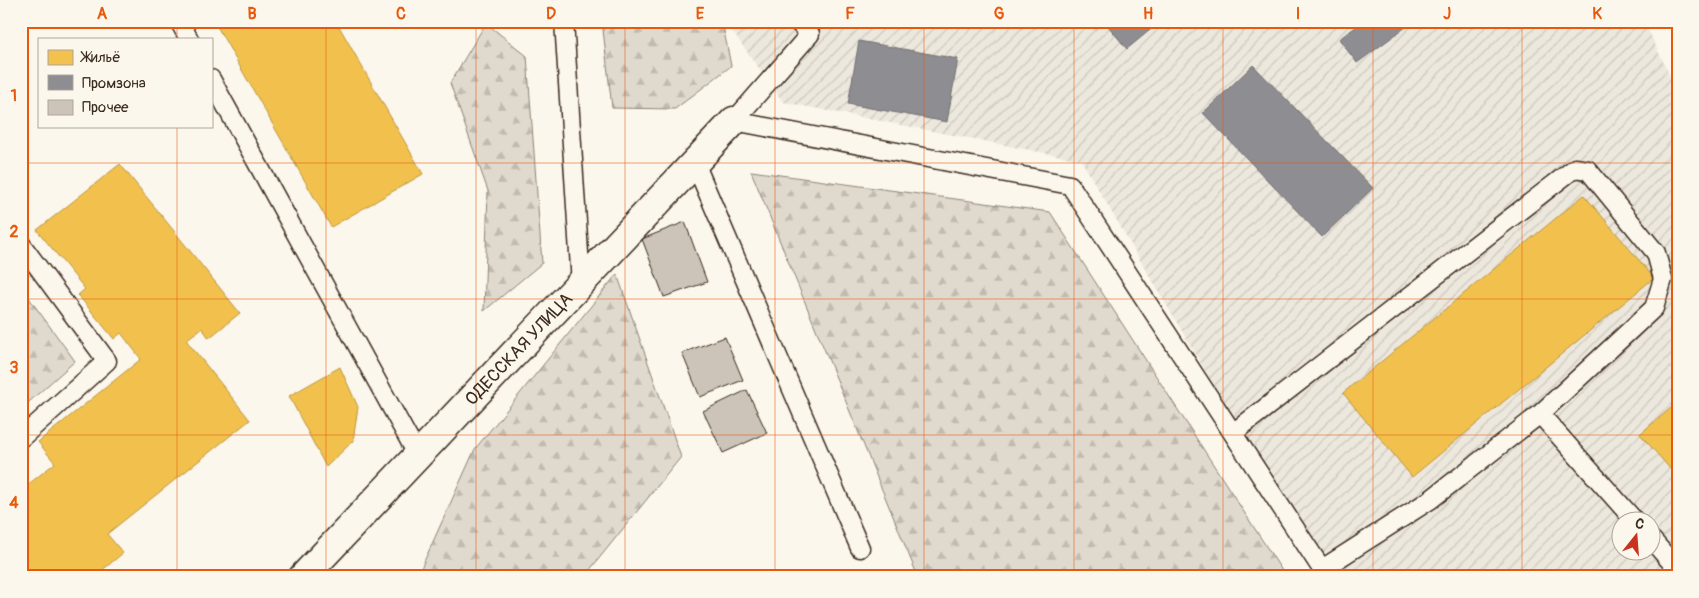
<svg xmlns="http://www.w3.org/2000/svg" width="1699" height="598" font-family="Pangolin,sans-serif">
<defs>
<pattern id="industrial-furrows" width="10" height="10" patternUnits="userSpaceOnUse" patternTransform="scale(1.25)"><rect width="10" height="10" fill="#ede8dd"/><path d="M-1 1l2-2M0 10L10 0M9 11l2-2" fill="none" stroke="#ccc7bd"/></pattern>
<pattern id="forest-firs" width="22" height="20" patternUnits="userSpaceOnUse" patternTransform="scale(1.25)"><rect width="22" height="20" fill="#dfd9ce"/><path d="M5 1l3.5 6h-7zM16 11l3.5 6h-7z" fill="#c0bab0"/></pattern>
</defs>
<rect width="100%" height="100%" fill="#fbf7ec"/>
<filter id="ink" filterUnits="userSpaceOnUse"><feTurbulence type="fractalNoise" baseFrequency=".02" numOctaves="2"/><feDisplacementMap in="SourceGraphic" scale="10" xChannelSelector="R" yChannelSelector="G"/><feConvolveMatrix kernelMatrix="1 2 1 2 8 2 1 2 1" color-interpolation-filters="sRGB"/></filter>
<g filter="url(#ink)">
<path fill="url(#industrial-furrows)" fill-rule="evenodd" d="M725,21H1644L1678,93V577H1327L1081,160L783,102ZM1622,520H1652V550H1622Z"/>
<path fill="url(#forest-firs)" stroke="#8d8276" d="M602,21H722L731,66L675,109L612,108Z
M486,23L527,56L542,263L484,311L488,191L450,83Z
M751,171L1050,212L1286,577H918Z
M617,274L681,457L584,577H417L475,449Z
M21,287L75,361L21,409Z"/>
<path fill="#f2c14e" stroke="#bb9440" d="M214,21H336L423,174L331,227Z
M120,164L240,313L209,338L202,328L186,340L250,420L107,534L123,553L94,577H21V490L55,463L38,442L141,359L121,333L114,339L78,295L85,289L37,230Z
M1584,195L1654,278L1412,477L1343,393Z
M340,367L358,407L353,441L326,467L289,396Z
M1678,402V478L1640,434Z"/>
<path fill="#8d8d92" stroke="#746f6f" d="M1104,21H1161L1127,49Z
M1364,21H1414L1357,63L1339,39Z
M859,41L958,59L947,122L848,104Z
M1253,65L1373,188L1322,237L1203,113Z"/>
<path fill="#ccc4b9" stroke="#3b2a1e" d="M685,222L707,282L664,297L642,239Z
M725,337L743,380L700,397L682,353Z
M747,390L767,433L723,453L703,411Z"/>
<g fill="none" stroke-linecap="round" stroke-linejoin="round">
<g stroke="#3b2a1e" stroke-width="21">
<path id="service" d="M179,21L189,39
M564,21L581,284
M211,79L418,456
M734,121L1070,185L1327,577
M734,121L810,34L797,21
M695,163L860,548
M21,244L107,361L21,438
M1233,433L1575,168L1588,170L1656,253L1663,279L1654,308L1540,414
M1652,540L1678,570
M1322,569L1430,500L1540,414L1634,520"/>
</g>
<g stroke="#3b2a1e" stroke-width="31">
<g id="minor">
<path id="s1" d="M303,577L734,121"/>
</g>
</g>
<use href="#service" stroke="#fbf7ec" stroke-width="18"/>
<use href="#minor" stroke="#fbf7ec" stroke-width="28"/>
</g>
</g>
<path fill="none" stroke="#e8590c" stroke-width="1" stroke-opacity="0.55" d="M177,21V39M326,21V577M476,21V577M625,21V577M775,21V577M924,21V577M1074,21V577M1223,21V577M1373,21V577M1522,21V577M177,126V577M21,163H1678M21,299H1678M21,435H1678"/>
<g text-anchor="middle" stroke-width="5" stroke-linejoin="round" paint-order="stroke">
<g font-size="18" fill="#3b2a1e" stroke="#fbf7ec">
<text dy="6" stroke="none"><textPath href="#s1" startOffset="314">ОДЕССКАЯ УЛИЦА</textPath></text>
</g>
</g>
<rect width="1699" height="598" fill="none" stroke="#fbf7ec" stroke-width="55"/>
<rect x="38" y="38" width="175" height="90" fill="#fbf7ec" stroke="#aea59a"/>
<rect x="48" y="50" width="25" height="15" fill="#f2c14e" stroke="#aea59a"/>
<text x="82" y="62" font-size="15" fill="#3b2a1e">Жильё</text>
<rect x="48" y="75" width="25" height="15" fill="#8d8d92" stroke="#aea59a"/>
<text x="82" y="88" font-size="15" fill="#3b2a1e">Промзона</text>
<rect x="48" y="100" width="25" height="15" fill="#ccc4b9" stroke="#aea59a"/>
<text x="82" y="112" font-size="15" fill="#3b2a1e">Прочее</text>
<g transform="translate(1636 536) rotate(17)"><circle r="24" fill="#fbf7ec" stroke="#aea59a"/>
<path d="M0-4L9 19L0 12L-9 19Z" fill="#c8321e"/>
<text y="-8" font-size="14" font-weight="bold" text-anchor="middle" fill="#3b2a1e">С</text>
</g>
<rect x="28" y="28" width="1644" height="542" fill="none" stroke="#e8590c" stroke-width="2"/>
<g font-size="16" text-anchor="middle" font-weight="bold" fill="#e8590c">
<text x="102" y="19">A</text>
<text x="252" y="19">B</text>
<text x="401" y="19">C</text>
<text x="551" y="19">D</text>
<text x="700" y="19">E</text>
<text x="850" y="19">F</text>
<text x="999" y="19">G</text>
<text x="1148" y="19">H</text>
<text x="1298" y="19">I</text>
<text x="1447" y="19">J</text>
<text x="1597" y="19">K</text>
<text x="14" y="101">1</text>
<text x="14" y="237">2</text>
<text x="14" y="373">3</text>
<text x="14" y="508">4</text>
</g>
</svg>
